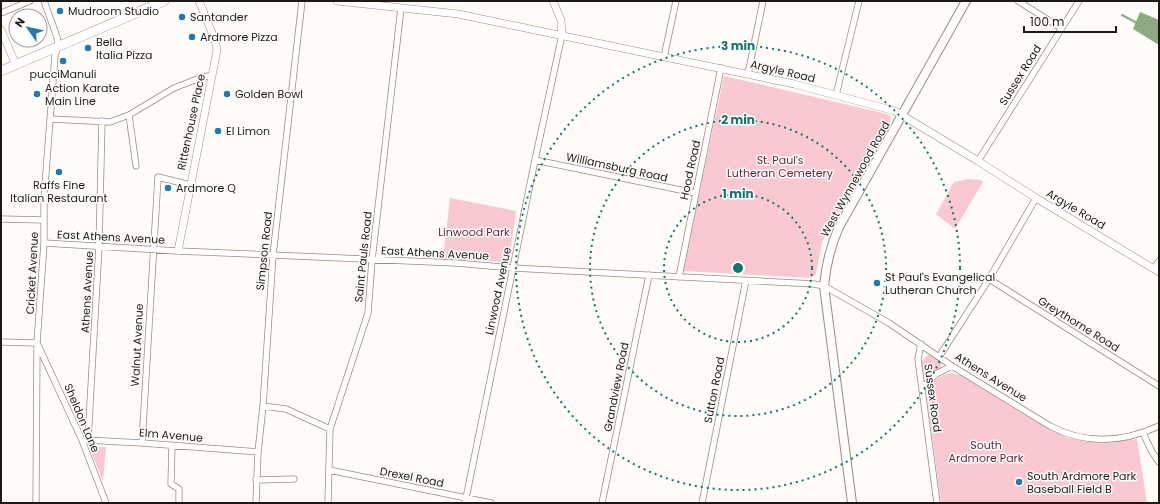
<svg xmlns="http://www.w3.org/2000/svg" width="1160" height="504" font-family="Poppins,sans-serif">
<rect width="100%" height="100%" fill="#fefbf8"/>
<path fill="#f9c8d1" d="M724,76L887,114L890,116L891,120L822,242L816,274L811,278L683,271Z
M969,179L980,180L983,182L955,229L936,214L954,182Z
M450,198L516,211L509,262L443,259Z
M930,354L941,362V369L929,375L924,374C920,364 920,360 930,354Z
M951,373L963,376L1051,430L1068,438L1088,442L1110,443L1137,439L1147,503H941L927,398C928,384 938,375 951,373Z
M89,447H106L103,481Z"/>
<path fill="#8daa83" d="M1140,12L1159,20V45L1133,29Z"/>
<g fill="none" stroke-linecap="round" stroke-linejoin="round">
<path stroke="#8daa83" stroke-width="2" d="M1122,15L1137,23"/>
<g stroke="#9a8d7d" stroke-width="7">
<path id="minor" d="M1018,1L1061,28
M1,13L30,1
M664,57L676,1
M748,74L763,1
M836,95L859,1
M129,115L136,166
M51,119L110,122L129,115L174,88L200,78L212,75
M535,160L695,193
M978,161L1079,1
M1,219L44,220
M44,243L178,251L456,263L513,268L814,284L824,286L889,323L952,366L1050,426C1086,445 1122,443 1159,426
M1154,269L1159,261
M679,277L721,68
M989,279L1159,386
M1,342L37,343L82,440L106,503
M921,344L918,359L937,503
M939,357L989,279L1036,198
M922,388L936,374L952,366
M263,406L286,409L330,429
M1143,433L1152,452L1159,462
M86,440L142,443L258,452
M88,440L99,246L102,121
M142,443L158,177L190,185
M172,445L171,484L179,489V503
M329,470L491,503
M256,480L294,479
M36,503L37,343L44,243V198L55,55L58,46L57,37L44,1
M256,503L258,452L263,406L273,255L302,1
M328,503L330,429L368,313L372,260L401,8
M465,503L535,160L562,35
M602,503L649,275
M702,503L746,280"/>
</g>
<g stroke="#9a8d7d" stroke-width="8">
<path id="tertiary" d="M337,1L458,14L794,84L895,111L978,161L1036,198L1159,272
M553,1L561,20L562,35
M1,30L16,65
M178,251L217,50L215,40L199,1"/>
</g>
<g stroke="#9a8d7d" stroke-width="10">
<path id="secondary" d="M852,503L824,286C826,264 830,247 839,227L966,1"/>
</g>
<g stroke="#9a8d7d" stroke-width="10">
<path id="trunk" d="M1,71L164,1"/>
</g>
<use href="#minor" stroke="#fff" stroke-width="5.5"/>
<use href="#tertiary" stroke="#fff" stroke-width="7"/>
<use href="#secondary" stroke="#fff" stroke-width="8"/>
<use href="#trunk" stroke="#fff" stroke-width="9"/>
</g>
<g fill="none" stroke="#0f766e" stroke-width="2" stroke-dasharray="2 4">
<circle cx="738" cy="268" r="74"/>
<circle cx="738" cy="268" r="148"/>
<circle cx="738" cy="268" r="222"/>
</g>
<g fill="#217aa9" stroke="#fff" stroke-width="1.5">
<circle cx="60" cy="11" r="4"/>
<circle cx="182" cy="17" r="4"/>
<circle cx="192" cy="37" r="4"/>
<circle cx="88" cy="48" r="4"/>
<circle cx="63" cy="61" r="4"/>
<circle cx="37" cy="94" r="4"/>
<circle cx="227" cy="94" r="4"/>
<circle cx="218" cy="131" r="4"/>
<circle cx="59" cy="172" r="4"/>
<circle cx="168" cy="188" r="4"/>
<circle cx="877" cy="283" r="4"/>
<circle cx="1019" cy="482" r="4"/>
</g>
<g text-anchor="middle" stroke-width="3" stroke-linejoin="round" paint-order="stroke">
<g font-size="11" fill="#1e1913" stroke="#fff" text-anchor="start">
<text x="68" y="15">Mudroom Studio</text>
<text x="190" y="21">Santander</text>
<text x="200" y="41">Ardmore Pizza</text>
<text x="96" y="46">Bella<tspan x="96" dy="13">Italia Pizza</tspan></text>
<text x="63" y="78" text-anchor="middle">pucciManuli</text>
<text x="45" y="92">Action Karate<tspan x="45" dy="13">Main Line</tspan></text>
<text x="235" y="98">Golden Bowl</text>
<text x="226" y="135">El Limon</text>
<text x="59" y="189" text-anchor="middle">Raffs Fine<tspan x="59" dy="13">Italian Restaurant</tspan></text>
<text x="176" y="192">Ardmore Q</text>
<text x="885" y="281">St Paul's Evangelical<tspan x="885" dy="13">Lutheran Church</tspan></text>
<text x="1027" y="480">South Ardmore Park<tspan x="1027" dy="13">Baseball Field B</tspan></text>
</g>
<g font-size="11" fill="#1e1913" stroke="#fff">
<text transform="translate(783 71) rotate(13)" y="4">Argyle Road</text>
<text transform="translate(1020 75) rotate(-58)" y="4">Sussex Road</text>
<text transform="translate(191 122) rotate(-78)" y="4">Rittenhouse Place</text>
<text transform="translate(617 167) rotate(12)" y="4">Williamsburg Road</text>
<text transform="translate(690 170) rotate(-78)" y="4">Hood Road</text>
<text transform="translate(855 179) rotate(-61)" y="4">West Wynnewood Road</text>
<text transform="translate(1076 209) rotate(31)" y="4">Argyle Road</text>
<text transform="translate(111 237) rotate(3)" y="4">East Athens Avenue</text>
<text transform="translate(264 251) rotate(-84)" y="4">Simpson Road</text>
<text transform="translate(435 253) rotate(3)" y="4">East Athens Avenue</text>
<text transform="translate(363 257) rotate(-84)" y="4">Saint Pauls Road</text>
<text transform="translate(32 273) rotate(-87)" y="4">Cricket Avenue</text>
<text transform="translate(498 291) rotate(-78)" y="4">Linwood Avenue</text>
<text transform="translate(87 292) rotate(-87)" y="4">Athens Avenue</text>
<text transform="translate(1079 324) rotate(32)" y="4">Greythorne Road</text>
<text transform="translate(137 345) rotate(-87)" y="4">Walnut Avenue</text>
<text transform="translate(991 377) rotate(32)" y="4">Athens Avenue</text>
<text transform="translate(616 387) rotate(-79)" y="4">Grandview Road</text>
<text transform="translate(714 390) rotate(-79)" y="4">Sutton Road</text>
<text transform="translate(933 398) rotate(82)" y="4">Sussex Road</text>
<text transform="translate(82 418) rotate(67)" y="4">Sheldon Lane</text>
<text transform="translate(171 435) rotate(5)" y="4">Elm Avenue</text>
<text transform="translate(412 477) rotate(11)" y="4">Drexel Road</text>
</g>
<g font-size="11" fill="#5f1f32" stroke="#fff">
<text x="780" y="164">St. Paul's<tspan x="780" dy="13">Lutheran Cemetery</tspan></text>
<text x="474" y="236">Linwood Park</text>
<text x="986" y="449">South<tspan x="986" dy="13">Ardmore Park</tspan></text>
</g>
</g>
<circle cx="738" cy="268" r="6" fill="#0f766e" stroke="#fff" stroke-width="2"/>
<g font-size="12" text-anchor="middle" font-weight="bold" fill="#0f766e" stroke="#fff" stroke-width="3" stroke-linejoin="round" paint-order="stroke">
<text x="738" y="50">3 min</text>
<text x="738" y="124">2 min</text>
<text x="738" y="198">1 min</text>
</g>
<rect width="1160" height="504" fill="none" stroke="#1e1913" stroke-width="4"/>
<g transform="translate(28 28) rotate(304)"><circle r="19" fill="#ffffff" stroke="#a5a3a1"/>
<path d="M0-3L7 15L0 10L-7 15Z" fill="#217aa9"/>
<text y="-6" font-size="11" font-weight="bold" text-anchor="middle" fill="#1e1913">N</text>
</g>
<path d="M1024 26v6h92v-6" fill="none" stroke="#1e1913" stroke-width="2"/>
<text x="1030" y="26" font-size="12" fill="#1e1913" stroke="#ffffff" stroke-width="3" paint-order="stroke">100 m</text>
</svg>
